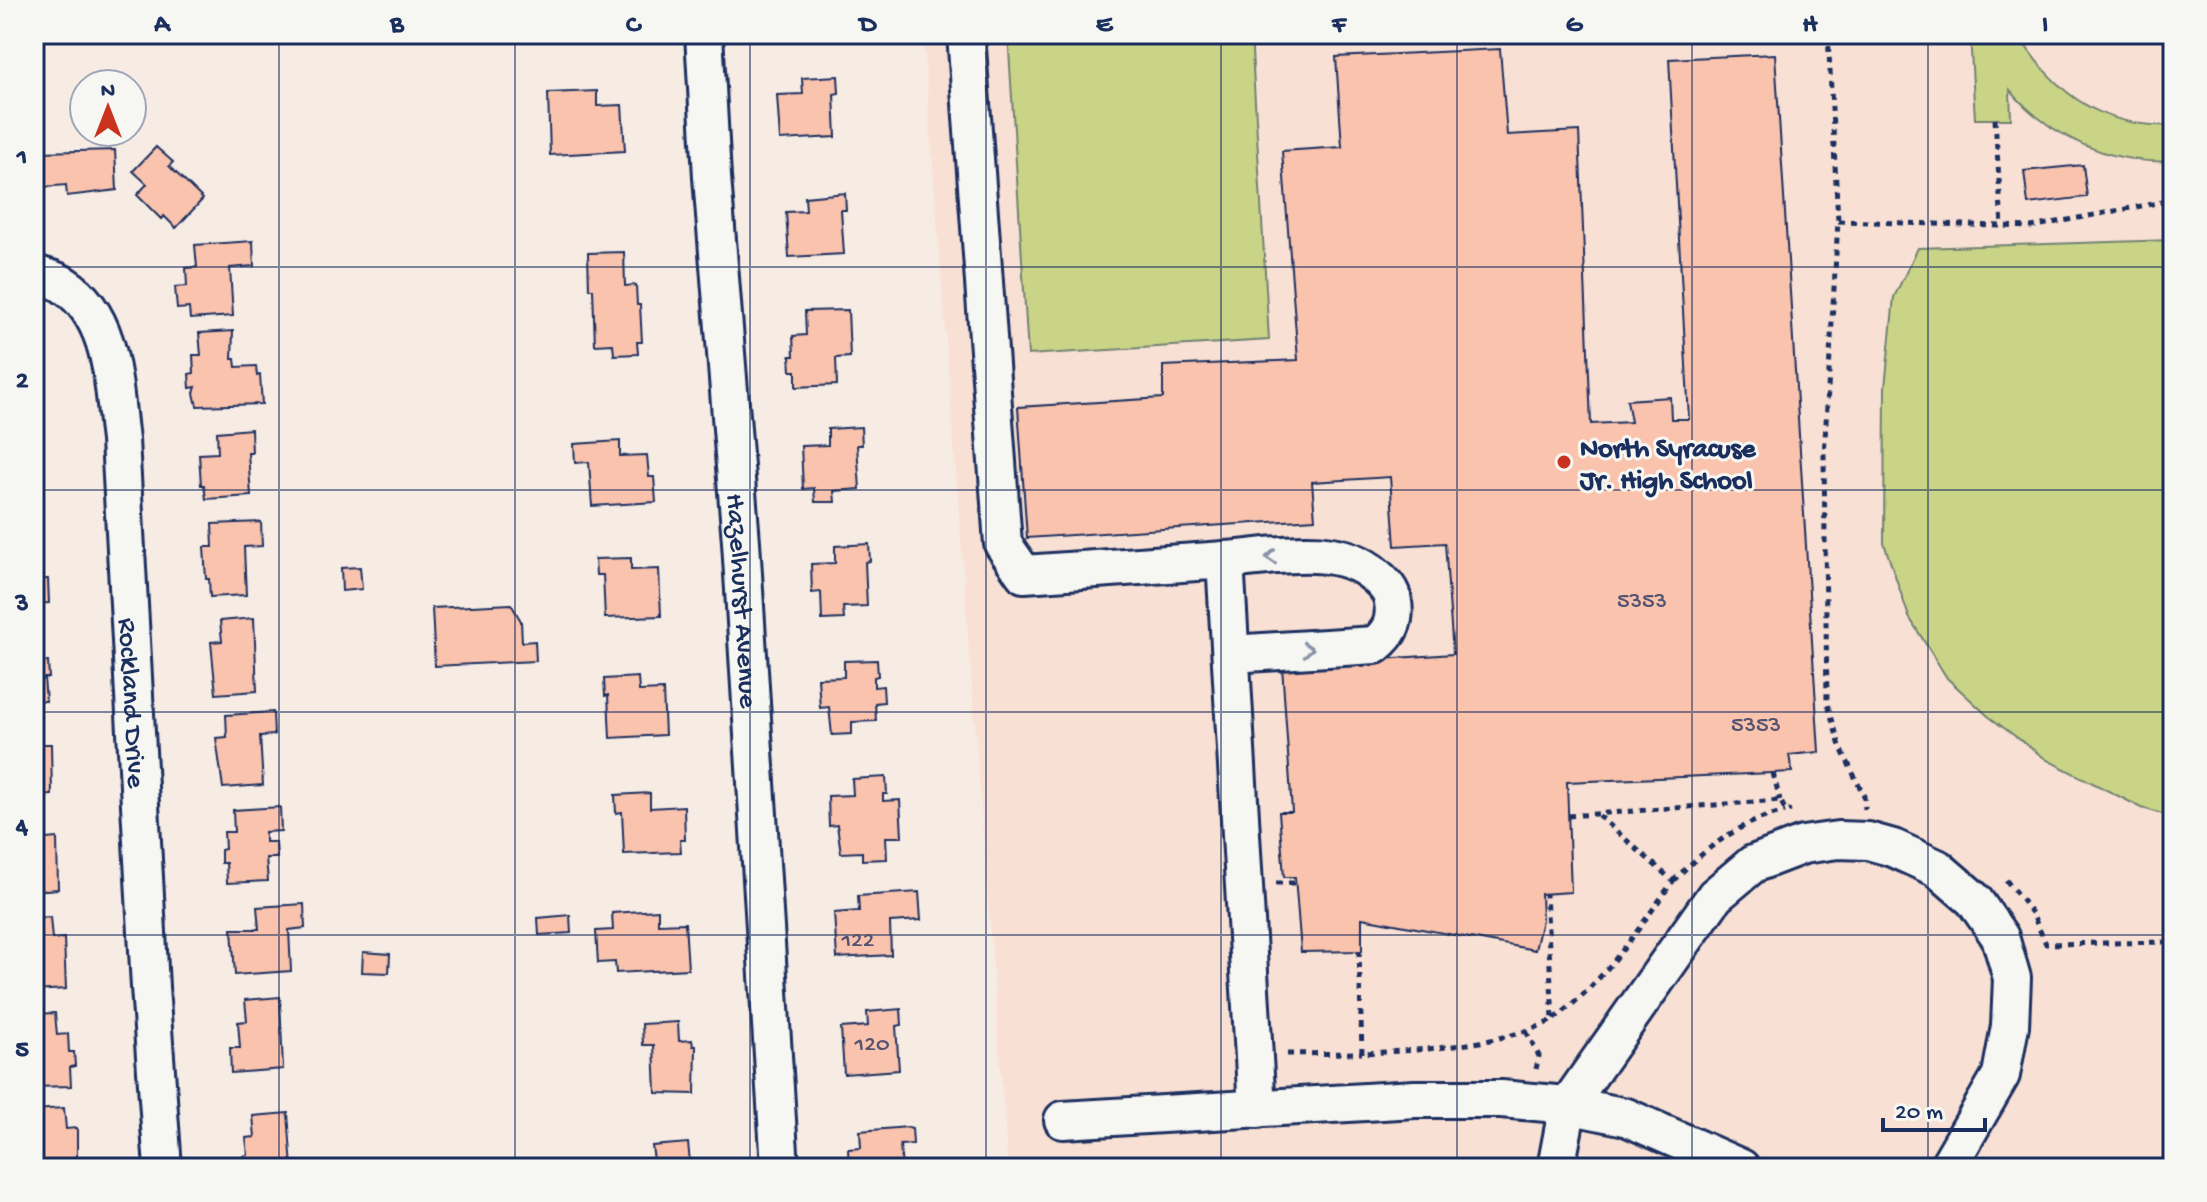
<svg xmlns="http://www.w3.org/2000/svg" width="2207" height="1202" font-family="'Gochi Hand',sans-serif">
<rect width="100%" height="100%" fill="#f7ece4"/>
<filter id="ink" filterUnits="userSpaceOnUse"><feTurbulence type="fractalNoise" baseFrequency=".0125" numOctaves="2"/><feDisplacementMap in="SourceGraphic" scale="16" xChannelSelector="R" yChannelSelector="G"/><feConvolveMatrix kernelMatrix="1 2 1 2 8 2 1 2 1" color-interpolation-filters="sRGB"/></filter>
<g filter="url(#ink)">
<path fill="#f8e0d4" d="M923,34H2173V1168H1008Z"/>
<path fill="#c9d487" stroke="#728272" stroke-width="2" d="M1008,34H1251L1269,340L1028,355Z
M1970,34H2018C2053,92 2103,129 2173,125V161C2112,165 2049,137 2010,90L2011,119H1975Z
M2173,240V817L2142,808L2047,760L1988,716L1947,678L1909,617L1884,543L1885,388L1894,297L1918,248Z"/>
<path fill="#fac3ad" stroke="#1b2f5e" stroke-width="2" d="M570,34H611L612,39L570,42Z
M1500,49L1507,135L1579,131L1591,424L1631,422L1627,400L1670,397L1671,419H1689L1669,59L1775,54L1819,752L1789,755L1792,772L1567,782L1571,892L1541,894L1542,920L1535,950L1362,918V951L1301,952L1295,877H1284L1279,812H1292L1282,666L1453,654L1445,543L1395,546L1390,477L1312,482L1315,519L1027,538L1018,407L1163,398V366L1298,360L1282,151L1342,147L1336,57Z
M838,76L839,93L834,94L836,137L780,140L777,95L803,94L802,78Z
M597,91V106L622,105L625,151L550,155L548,93Z
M156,147L173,162L169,166L203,199L176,228L164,216L161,219L137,195L147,184L133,171Z
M115,150L117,190L67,196L66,185L43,187L41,152Z
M2083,165L2087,197L2028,204L2024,171Z
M845,193L846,210H841L844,254L789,257L786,212L806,211L805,197Z
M253,241L254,266L230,268L233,316L190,319L189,308L177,309L175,287L187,286L186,268L197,267L195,245Z
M624,252L625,286L636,285L637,305H640L642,342H637L638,354L614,355L613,344L595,345L593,289H589L588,253Z
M848,310L850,357L836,358L837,385L796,387V371H791L790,356H794L793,336L806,335L805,311Z
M233,331L232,359H235L236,367L256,366L257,376L260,375L262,404L197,406L194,393L196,387L190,388L189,374L194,373L193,355H201L199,333Z
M861,427L862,445H857L860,489L834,491L835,502H815L814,488L803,489L801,446L828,445V429Z
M251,429L252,453H248L251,496L206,499L204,485H201L199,454L218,453L217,432Z
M620,441V456L647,455L649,477H654L656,502L592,506L589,462L575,463L574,444Z
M261,522L262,546L244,547L246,595L210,597L209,579H206L204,547H213L212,524Z
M869,544L870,561L865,562L867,606L843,607L844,619L822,620L821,592L812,593L811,564L835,563V546Z
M34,551H38L39,579H48L49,603L34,604Z
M631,558V570L659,569L661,616L605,618L603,575H596L595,559Z
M360,567L362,589L342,591L341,568Z
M511,604L521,621L522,642L535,641L536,661L435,666L432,608Z
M254,618L257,691L216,694L211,642L222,641L220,621Z
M34,649H42L43,662H48L49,678H44L46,701H34Z
M877,660L878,676L874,677V687L883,686L884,702L875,703L876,721L852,722V734L832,735L829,707L820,708L818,678L844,677V661Z
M638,677L639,691L663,690L665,735L610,738L608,695L605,696L604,679Z
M273,712L274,735L260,736L263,785L223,788L216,738L227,737L226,715Z
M34,723H38L39,744H51L52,795L34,796Z
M886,777L887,794H883V801L900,800L902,837H886L887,859L862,860V852L841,853L837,825L829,826L828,796L853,795L852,779Z
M650,793V808L684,806L685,840H680L681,852L624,854L622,812L616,813L615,795Z
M280,807L281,831L265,832V842H276L277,858H266L268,881L227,883L226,863H221V850L225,849L224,832H234L233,810Z
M44,817L46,839L57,838L58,889L34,891V818Z
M919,892L921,920L890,922L891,955L837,958L834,913L859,911L858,896Z
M304,904L305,928L289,930L291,971L235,975L232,929H259L257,907Z
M658,910V924L685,923L688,969L616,973L615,962L598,963L596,931L613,930L612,913Z
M570,915L571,933L539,935L538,918Z
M50,917L52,939L64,938L66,989L34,991V918Z
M363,952L390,954L389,973L362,972Z
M280,997L283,1069L231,1073L230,1048H240L238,1022L247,1021L245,1000Z
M901,1009L902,1025L896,1026L899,1070L844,1074L841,1028L868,1026L867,1012Z
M55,1013L57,1035L68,1034L69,1052H74L75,1066L70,1067L71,1086L34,1087V1014Z
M678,1022L679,1041L692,1040L693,1046H696L695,1094L656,1093L654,1045H643L642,1024Z
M64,1108L66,1129L77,1128V1168H36L34,1110Z
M288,1113L292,1168H244L243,1156L248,1155L246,1138L255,1137L253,1116Z
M908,1127L912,1128L913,1144L900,1145L902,1168H849L848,1149L861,1148L860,1131Z
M688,1143L690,1162L706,1160L707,1168H655L652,1146Z"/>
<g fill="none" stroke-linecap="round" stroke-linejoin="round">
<g stroke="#1b2f5e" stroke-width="42">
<g id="minor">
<path id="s1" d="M704,34L712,177L741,542L780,1168"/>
<path d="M966,34L1003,544L1024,574L1225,560L1257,1109"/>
<path id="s2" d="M34,274C43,277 56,279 64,285C114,317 113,387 120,440L150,987L163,1168"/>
<path d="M1225,560C1273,557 1338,541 1376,576C1384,583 1392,591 1393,602C1396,621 1390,633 1375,645L1231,654"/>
<path d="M1063,1120L1415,1099H1501L1568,1105L1626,1117L1741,1168"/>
<path d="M1556,1168L1568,1105L1715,896L1753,864L1803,845L1838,840L1868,841L1893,848L1937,868L1974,900L2000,937L2012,978L2010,1026L2001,1075L1947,1168"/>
</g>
</g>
<path stroke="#1b2f5e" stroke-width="5" stroke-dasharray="6 6" stroke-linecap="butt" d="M1828,34L1838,221L1824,456L1827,702L1840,746L1864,796L1865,809
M1995,119L2002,226
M1838,221L2031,227L2173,200
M1773,773L1780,800
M1568,816L1780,800L1786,811L1791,810
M2006,880L2032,913L2046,944L2173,942
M1673,881C1707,847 1738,823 1785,811
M1276,883H1296
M1359,951L1362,1053C1418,1051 1504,1045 1553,1020L1546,894
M1554,1019C1604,982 1637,931 1673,881L1597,814
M1526,1031L1539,1056L1536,1069
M1287,1054L1362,1053"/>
<use href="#minor" stroke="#f6f6f2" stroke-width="36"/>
</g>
<defs><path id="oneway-chevron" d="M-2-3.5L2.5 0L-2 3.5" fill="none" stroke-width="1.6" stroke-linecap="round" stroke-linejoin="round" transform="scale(2)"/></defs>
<g stroke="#8892a8">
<use href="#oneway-chevron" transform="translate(1271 557) rotate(176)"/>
<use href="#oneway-chevron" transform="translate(1308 649) rotate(-3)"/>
</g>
</g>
<path fill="none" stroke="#1b2f5e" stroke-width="2" stroke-opacity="0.55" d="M279,34V1168M515,34V1168M750,34V1168M986,34V1168M1221,34V1168M1457,34V1168M1692,34V1168M1928,34V1168M34,267H2173M34,490H2173M34,712H2173M34,935H2173"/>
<circle fill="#c8321e" stroke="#f6f6f2" stroke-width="3" cx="1564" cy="462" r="8"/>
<g text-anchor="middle" stroke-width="6" stroke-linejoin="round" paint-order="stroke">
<g font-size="24" fill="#535472">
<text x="1642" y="607">5353</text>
<text x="1756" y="731">5353</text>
<text x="858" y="946">122</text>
<text x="872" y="1050">120</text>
</g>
<g font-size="28" font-weight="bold" fill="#1b2f5e" stroke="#f6f6f2" text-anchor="start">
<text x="1580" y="456">North Syracuse<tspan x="1580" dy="32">Jr. High School</tspan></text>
</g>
<g font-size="28" fill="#1b2f5e" stroke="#f6f6f2">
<text dy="10" stroke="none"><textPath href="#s1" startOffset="568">Hazelhurst Avenue</textPath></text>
<text dy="10" stroke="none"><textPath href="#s2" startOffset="466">Rockland Drive</textPath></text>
</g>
</g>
<rect width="2207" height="1202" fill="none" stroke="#f6f6f2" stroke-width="88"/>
<g transform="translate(108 108)"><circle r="38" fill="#f6f6f2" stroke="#9ea6b7" stroke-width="2"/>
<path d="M0-6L14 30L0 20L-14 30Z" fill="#c8321e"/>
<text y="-12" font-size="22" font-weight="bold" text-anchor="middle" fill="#1b2f5e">N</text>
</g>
<path d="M1883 1118v12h102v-12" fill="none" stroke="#1b2f5e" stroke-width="4"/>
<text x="1895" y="1118" font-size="24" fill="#1b2f5e" stroke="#f6f6f2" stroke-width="6" paint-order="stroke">20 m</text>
<rect x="44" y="44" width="2119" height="1114" fill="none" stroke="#1b2f5e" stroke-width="3"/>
<g font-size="26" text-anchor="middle" font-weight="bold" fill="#1b2f5e">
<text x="162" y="31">A</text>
<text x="397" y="31">B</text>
<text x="633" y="31">C</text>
<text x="868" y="31">D</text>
<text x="1104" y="31">E</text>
<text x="1339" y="31">F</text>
<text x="1574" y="31">G</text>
<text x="1810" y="31">H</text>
<text x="2045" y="31">I</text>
<text x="22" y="164">1</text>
<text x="22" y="387">2</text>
<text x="22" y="610">3</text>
<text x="22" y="833">4</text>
<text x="22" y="1056">5</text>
</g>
</svg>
